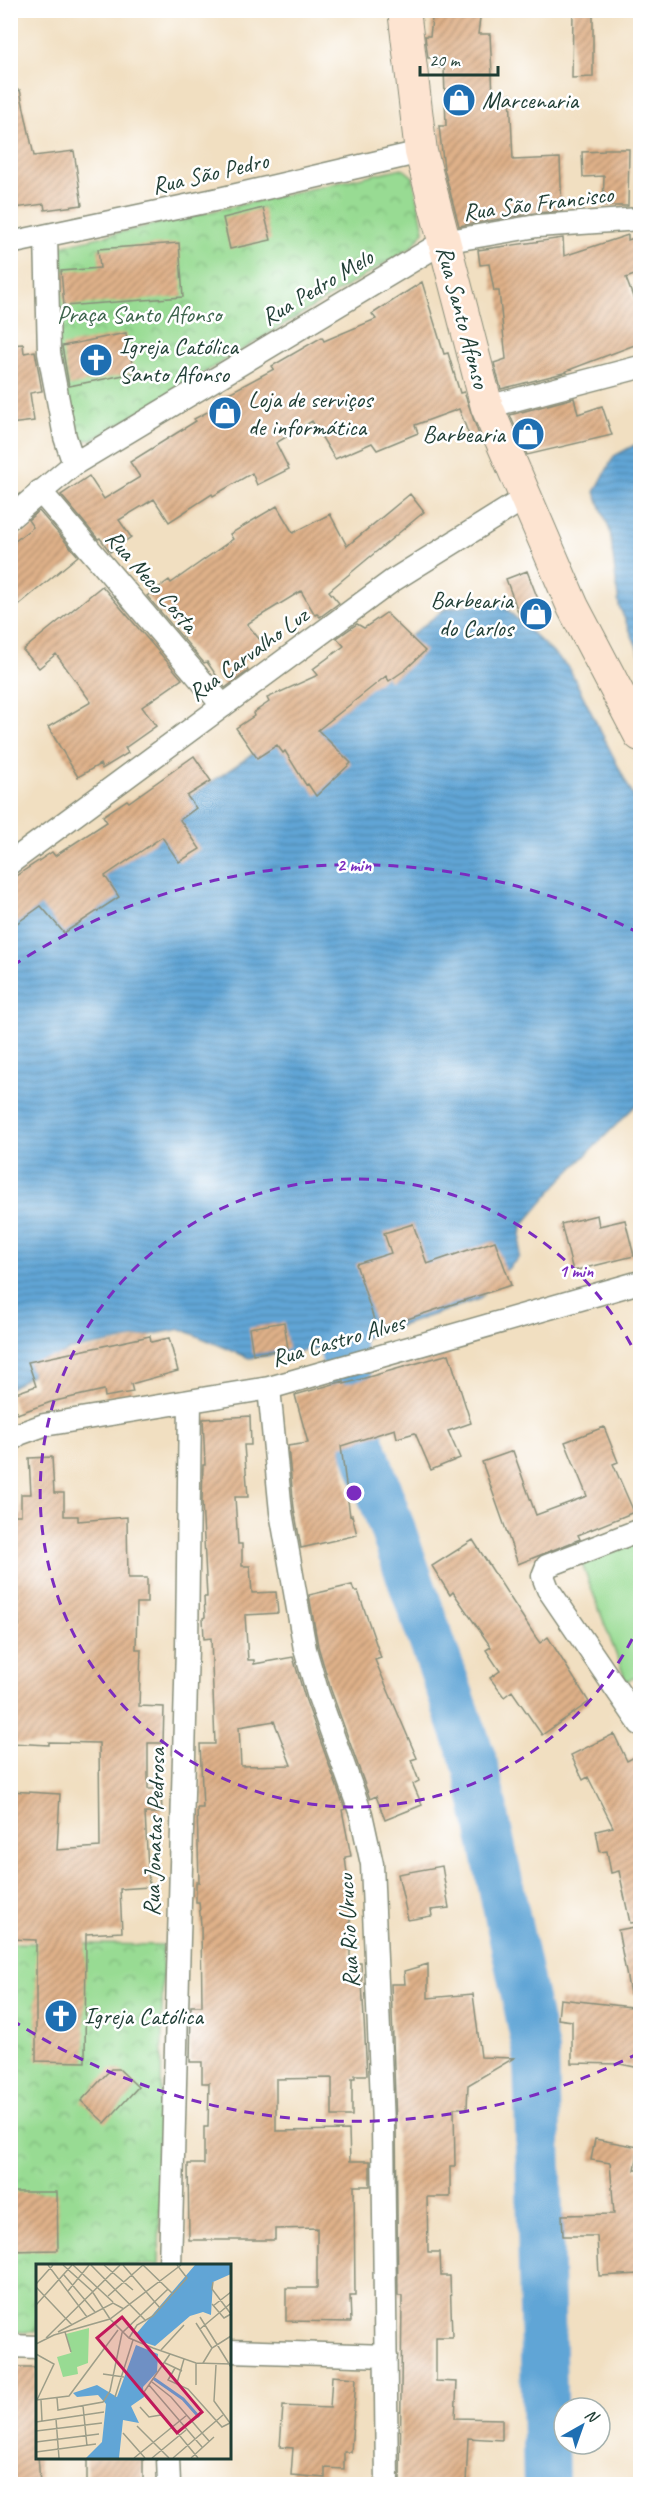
<svg xmlns="http://www.w3.org/2000/svg" width="651" height="2495" font-family="Caveat,sans-serif">
<defs>
<pattern id="park-crowns" width="20" height="18" patternUnits="userSpaceOnUse" patternTransform="scale(1.5)"><rect width="20" height="18" fill="#98db93"/><path d="M2 6a3 3 0 1 1 6 0M12 15a3 3 0 1 1 6 0" fill="none" stroke="#7bb379"/></pattern>
<pattern id="water-rules" width="6" height="5" patternUnits="userSpaceOnUse" patternTransform="scale(1.5)"><rect width="6" height="5" fill="#61a5d6"/><path d="M0 2.5h6" fill="none" stroke="#4f88ae"/></pattern>
<pattern id="building-hatch" width="6" height="6" patternUnits="userSpaceOnUse" patternTransform="scale(1.5)"><rect width="6" height="6" fill="#dfb189"/><path d="M-1 1l2-2M0 6l6-6M5 7l2-2" fill="none" stroke="#b49171"/></pattern>
</defs>
<rect width="100%" height="100%" fill="#fff"/>
<filter id="ink" filterUnits="userSpaceOnUse"><feTurbulence type="fractalNoise" baseFrequency=".0167" numOctaves="2"/><feDisplacementMap in="SourceGraphic" scale="12" xChannelSelector="R" yChannelSelector="G"/><feConvolveMatrix kernelMatrix="1 2 1 2 8 2 1 2 1" color-interpolation-filters="sRGB"/></filter>
<filter id="wash" filterUnits="userSpaceOnUse"><feTurbulence type="fractalNoise" baseFrequency=".008" numOctaves="4" result="noise"/><feDisplacementMap in="SourceGraphic" scale="24" xChannelSelector="R" yChannelSelector="G"/><feGaussianBlur stdDeviation="1.35" result="paint"/><feColorMatrix in="noise" values="0 0 0 0 0 0 0 0 0 0 0 0 0 0 0 0 0 1.4 0 .05"/><feComposite in="paint" operator="in"/></filter>
<g filter="url(#wash)">
<rect width="100%" height="100%" fill="#f1dfc1"/>
<path fill="url(#park-crowns)" stroke="#5c8c64" stroke-width="1.5" d="M402,168L413,177L424,231L412,247L93,440H82L73,432L55,353L56,247Z
M11,1943L163,1945L159,2265L38,2266L37,2332H11Z"/>
<path fill="#98db93" stroke="#5c8c64" stroke-width="1.5" d="M640,1539V1676L626,1681L581,1561Z"/>
<path fill="url(#water-rules)" stroke="#407185" stroke-width="1.5" d="M640,442V654L619,606L610,531L595,492L614,456Z
M497,600L569,668L640,810V1101L560,1181L522,1226L519,1257L479,1299L342,1346L249,1358L181,1329L67,1351L11,1388V918L281,735L445,609Z"/>
<g fill="none" stroke-linecap="round" stroke-linejoin="round">
<path stroke="#61a5d6" stroke-width="46" d="M342,1346L362,1443L475,1764L536,2052L546,2484"/>
</g>
<g id="blocks">
<path fill="url(#building-hatch)" fill-rule="evenodd" d="M433,10H481L478,34H490L493,95L510,94L513,160L560,158L562,211L535,213L459,226L444,169L439,126H446L444,67L439,68L438,58H428L425,36H430Z
M573,10H593V77L572,78Z
M20,90L34,156L74,151L82,205L45,210L44,204L15,208L10,179V91Z
M604,149H629L628,206H603L604,176L583,177L582,152L604,151Z
M263,208L271,240L230,249L223,218Z
M628,235V240L640,236V273L626,278L640,316V343L566,371L567,372L501,389L494,363L506,359L499,291H494L489,264L480,265L478,250L563,238L564,256Z
M179,243L183,297L64,306L61,271L100,268L98,249Z
M422,282L444,354L448,353L460,393L464,392L479,435L470,438L459,409L415,425L418,433L377,450L372,443L335,459L312,421L276,443L289,469L257,485L252,473L213,496L212,494L169,522L154,499L119,520L131,537L110,552L100,538L98,539L61,495L89,476L104,499L140,477L130,462L196,421L194,419L217,407L214,401L274,369L272,366L322,337L324,341L376,319L372,314Z
M126,333L134,373L69,386L62,346Z
M23,344L24,353L35,351L42,391L30,393L34,421L10,424V345Z
M574,398L578,414L602,406L612,435L527,455L510,415Z
M410,494L424,512L329,591L339,603L320,617L317,614L315,615L301,591L247,624L265,646L243,663L248,671L225,688L207,662L204,663L147,596L169,580L171,583L233,539L230,534L277,506L293,533L330,514L347,546Z
M39,511L78,556L10,612V545L33,527L28,520Z
M527,571L543,612L521,620L506,579Z
M102,586L182,679L142,707L156,726L125,748L128,753L102,769L100,764L78,777L48,727L91,702L56,654L39,668L23,650Z
M386,613L425,651L405,670L389,681L386,676L318,730L351,763L316,796L308,784L306,785L285,751L283,753L277,745L257,758L236,728L254,716L253,713L269,702L267,698L318,675L313,669L344,646L337,638L357,624L364,628Z
M194,756L211,781L187,796L196,808L180,820L200,849L179,862L162,837L105,876L119,897L64,933L41,906L10,928V880L52,852L55,856L107,822L103,816L127,800L129,802Z
M597,1215L599,1226L625,1220L634,1256L573,1271L561,1224Z
M413,1224L427,1264L495,1241L511,1285L377,1329L356,1264L391,1253L384,1233Z
M284,1322L288,1349L253,1354L249,1328Z
M150,1336L151,1342L169,1338L178,1371L131,1384L133,1392L105,1397L104,1390L51,1402L17,1414L10,1395L36,1386L28,1362Z
M449,1354L471,1423L448,1431L460,1458L431,1470L415,1433L397,1438L395,1429L341,1446L350,1516L352,1515L357,1535L301,1548L294,1508L288,1446L308,1443L295,1395L344,1381V1384Z
M250,1416L251,1445H244L248,1497H235L238,1544H242V1566H250L252,1593L276,1592L278,1613L245,1615L248,1660H254V1664L293,1657L305,1698L345,1809L342,1810L351,1856L345,1857L352,1915H350V1963H361L367,2075H355V2078H352V2116H332V2078L276,2079V2131L349,2130L350,2161H370V2186H354L355,2296H350L351,2322L286,2321V2288H317V2228L275,2229V2240H189L188,2164H204V2127H208L209,2083H202V2062H190L191,2006H202L201,1925L199,1902H196V1882H199L197,1808H203L200,1744H215L211,1638L204,1639L203,1618L205,1617L204,1597H207L202,1501L203,1465H205L203,1419ZM274,1721L291,1765L241,1766L239,1727Z
M604,1427L618,1462L613,1464L634,1512L578,1535L580,1539L518,1564L482,1462L513,1451L536,1515L587,1496L565,1442Z
M52,1457L54,1493H64V1516H78V1521L127,1517L128,1578H147V1603H137L136,1649H141L139,1706L164,1707L163,1743H148V1789H161L162,1813H145L149,1887L120,1889L122,1932L86,1934L85,2062L36,2061V1940L10,1939V1791L60,1794L57,1850L100,1847L99,1743L49,1742V1745L10,1743V1626H19L17,1583L11,1584L10,1560L13,1559L14,1515H21V1494H31L29,1458Z
M473,1540L537,1639L540,1643L548,1637L589,1702L542,1735L512,1691L504,1697L490,1678L500,1671L486,1650L491,1647L453,1592L450,1595L432,1566Z
M352,1585L354,1591H358L381,1658L375,1660L417,1758L411,1760L419,1781L413,1784L422,1805L385,1820L376,1796L370,1799L331,1690L318,1646L309,1595Z
M614,1734L627,1761L640,1754V1922L630,1923L619,1871L611,1873L607,1851L600,1852L596,1831L613,1827L588,1777L583,1780L571,1755Z
M442,1866L449,1908L431,1910L432,1916L408,1920L398,1874Z
M640,1926V1993L630,1994L618,1930Z
M428,1964V1998L473,1994L481,2057L514,2058L468,2085L467,2108H454L455,2166H450V2197H427L428,2252H440L441,2276H450L452,2337H436V2381L457,2382L455,2418L502,2419V2440L468,2438L466,2484H400L402,2296H398L396,2124L391,1984H405L404,1971Z
M560,1999L640,2008V2068L620,2064L572,2063V2021L558,2019Z
M111,2069H119L138,2087L105,2123L81,2101Z
M595,2139L639,2147L635,2170H640V2274L599,2276L597,2236H563L562,2215L614,2214L610,2163L591,2160Z
M10,2192H57L58,2250L10,2251Z
M10,2367H37V2440L40,2484H10Z
M332,2376L356,2378L351,2452H344V2469L325,2468V2478L291,2475L293,2448L280,2447L283,2406L330,2408Z
M87,2457H143V2484H87Z"/>
</g>
</g>
<g filter="url(#ink)">
<use href="#blocks" fill-opacity="0" stroke="#888e7a" stroke-width="1.5"/>
<g fill="none" stroke-linecap="round" stroke-linejoin="round">
<g stroke="#888e7a" stroke-width="25">
<path id="minor" d="M46,236L49,353L65,437L74,464
M10,243L219,199L421,152
M487,407L640,367
M40,491L223,706
M10,518L74,464L443,242L537,226L640,219
M10,863L392,581L525,498
M269,1388L281,1512L305,1649L318,1694L361,1814L372,1864L383,2125L387,2484
M10,1441L19,1434L44,1425L269,1388L640,1282
M640,1530L547,1566L543,1576L548,1589L640,1724
M170,2266L187,1647L190,1401
M10,2346L38,2347
M230,2351L386,2356
M168,2458L169,2484"/>
</g>
<g stroke="#888e7a" stroke-width="34">
<path id="secondary" d="M404,10L421,152L487,407L573,607L640,735"/>
</g>
<use href="#minor" stroke="#fff" stroke-width="22"/>
<use href="#secondary" stroke="#fde4d1" stroke-width="32"/>
</g>
</g>
<g fill="none" stroke="#7b2cbf" stroke-width="3" stroke-dasharray="10 8">
<path d="M640 1623A314 314 0 1 1 640 1363"/>
<path d="M639 2053A628 628 0 0 1 12 2020M12 966A628 628 0 0 1 639 933"/>
</g>
<defs>
<g id="shop-disc" transform="scale(1.725)"><circle r="9.5" fill="#1f6fb2" stroke="#fff"/><path d="M-5-2.5h2.3a2.7 3.5 0 0 1 5.4 0H5L5.5 6h-11ZM-1.5-2.5h3a1.5 2.3 0 0 0-3 0Z" fill="#fff"/></g>
<g id="church-disc" transform="scale(1.725)"><circle r="9.5" fill="#1f6fb2" stroke="#fff"/><path d="M-1.2-6h2.4v3.5h3.3v2.4h-3.3V6h-2.4V-.1h-3.3v-2.4h3.3Z" fill="#fff"/></g>
</defs>
<g fill-rule="evenodd">
<use href="#shop-disc" x="459" y="100"/>
<use href="#church-disc" x="96" y="360"/>
<use href="#shop-disc" x="225" y="413"/>
<use href="#shop-disc" x="528" y="434"/>
<use href="#shop-disc" x="536" y="614"/>
<use href="#church-disc" x="61" y="2016"/>
</g>
<g text-anchor="middle" stroke-width="5" stroke-linejoin="round" paint-order="stroke">
<g font-size="24" fill="#1f3d34" stroke="#fff" text-anchor="start">
<text x="482" y="108">Marcenaria</text>
<text x="119" y="354">Igreja Católica<tspan x="119" dy="28">Santo Afonso</tspan></text>
<text x="248" y="407">Loja de serviços<tspan x="248" dy="28">de informática</tspan></text>
<text x="505" y="442" text-anchor="end">Barbearia</text>
<text x="513" y="608" text-anchor="end">Barbearia<tspan x="513" dy="28">do Carlos</tspan></text>
<text x="84" y="2024">Igreja Católica</text>
</g>
<g font-size="24" fill="#1f3d34" stroke="#fff">
<text transform="translate(210 173) rotate(-13)" y="8">Rua São Pedro</text>
<text transform="translate(538 203) rotate(-7)" y="8">Rua São Francisco</text>
<text transform="translate(317 287) rotate(-31)" y="8">Rua Pedro Melo</text>
<text transform="translate(463 317) rotate(75)" y="8">Rua Santo Afonso</text>
<text transform="translate(152 581) rotate(49)" y="8">Rua Neco Costa</text>
<text transform="translate(248 654) rotate(-36)" y="8">Rua Carvalho Luz</text>
<text transform="translate(338 1340) rotate(-16)" y="8">Rua Castro Alves</text>
<text transform="translate(154 1832) rotate(-88)" y="8">Rua Jonatas Pedrosa</text>
<text transform="translate(348 1931) rotate(-93)" y="8">Rua Rio Urucu</text>
</g>
<g font-size="24" fill="#3d644c" stroke="#fff">
<text x="139" y="322">Praça Santo Afonso</text>
</g>
</g>
<g transform="translate(36 2264)">
<rect width="195" height="195" fill="#f1dfc1"/>
<path d="M53,64L52,99L41,103L42,110L27,113L21,93L35,89L30,70Z" fill="#98db93"/>
<path d="M159,1H195V10L177,18L175,51L167,48L154,52L119,82L104,77L100,70ZM100,81L122,90L121,108L107,123L108,133L95,142L103,159L87,156L83,194H50L66,178L70,140L62,131L41,133L37,129L61,121L81,133Z" fill="#61a5d6"/>
<path fill="none" stroke="#61a5d6" stroke-width="3" d="M117,114L147,135L163,153"/>
<path fill="none" stroke="#9d9e89" stroke-width="1.5" d="M12,1L51,53M27,1L56,27L74,55M37,1L77,38M55,1L110,57M68,1L97,26M87,1L124,44M107,1L136,29M28,11L59,48M177,18L176,25L195,50M0,20L17,1M0,23L36,61M32,27L53,1M72,32L107,1M176,40L188,54L195,50M0,41L36,1M177,42L195,28M164,53L195,103M74,55L93,74L117,84L160,99L195,100M160,59L176,84M164,65L195,39M22,68L77,39L88,45M29,68L35,88M10,74L84,1M93,74L101,61L117,52L151,14L141,1M0,80L18,71L74,55L145,1M125,86L148,61M0,90L18,100L1,136M134,90L108,128L162,194M129,99L146,107M167,99L176,84L195,72M180,101L178,137L194,159M139,104L132,116L152,125L186,163L194,159M67,110L88,113M116,118L135,133L173,177M141,119L148,95M113,121L166,183M160,121V99M79,133L97,76M21,134L22,146L67,138L74,127L86,69L132,25M0,136L33,132L82,66M5,136L6,157M47,142L51,182M104,143L113,153L125,151M20,155L23,194M0,158L68,148M101,162L133,194M0,167L66,159M87,169L109,194M0,178L63,170M0,188L60,180M98,194L151,151M116,194L150,166M137,194L187,151M155,194L178,173"/>
<path fill="#c2185b" fill-opacity="0.15" stroke="#c2185b" stroke-width="3" d="M86,53L166,148L141,169L61,74Z"/>
<rect width="195" height="195" fill="none" stroke="#1f3d34" stroke-width="3"/>
</g>
<circle cx="354" cy="1493" r="9" fill="#7b2cbf" stroke="#fff" stroke-width="3"/>
<g font-size="18" text-anchor="middle" font-weight="bold" fill="#7b2cbf" stroke="#fff" stroke-width="5" stroke-linejoin="round" paint-order="stroke">
<text x="354" y="871">2 min</text>
<text x="576" y="1277">1 min</text>
</g>
<rect width="651" height="2495" fill="none" stroke="#fff" stroke-width="36"/>
<g transform="translate(582 2426) rotate(40)"><circle r="28" fill="#ffffff" stroke="#a5b1ae" stroke-width="1.5"/>
<path d="M0-4.5L10 22L0 15L-10 22Z" fill="#1f6fb2"/>
<text y="-9" font-size="16" font-weight="bold" text-anchor="middle" fill="#1f3d34">N</text>
</g>
<path d="M420 66v9h78v-9" fill="none" stroke="#1f3d34" stroke-width="3"/>
<text x="429" y="66" font-size="18" fill="#1f3d34" stroke="#ffffff" stroke-width="4.5" paint-order="stroke">20 m</text>
</svg>
